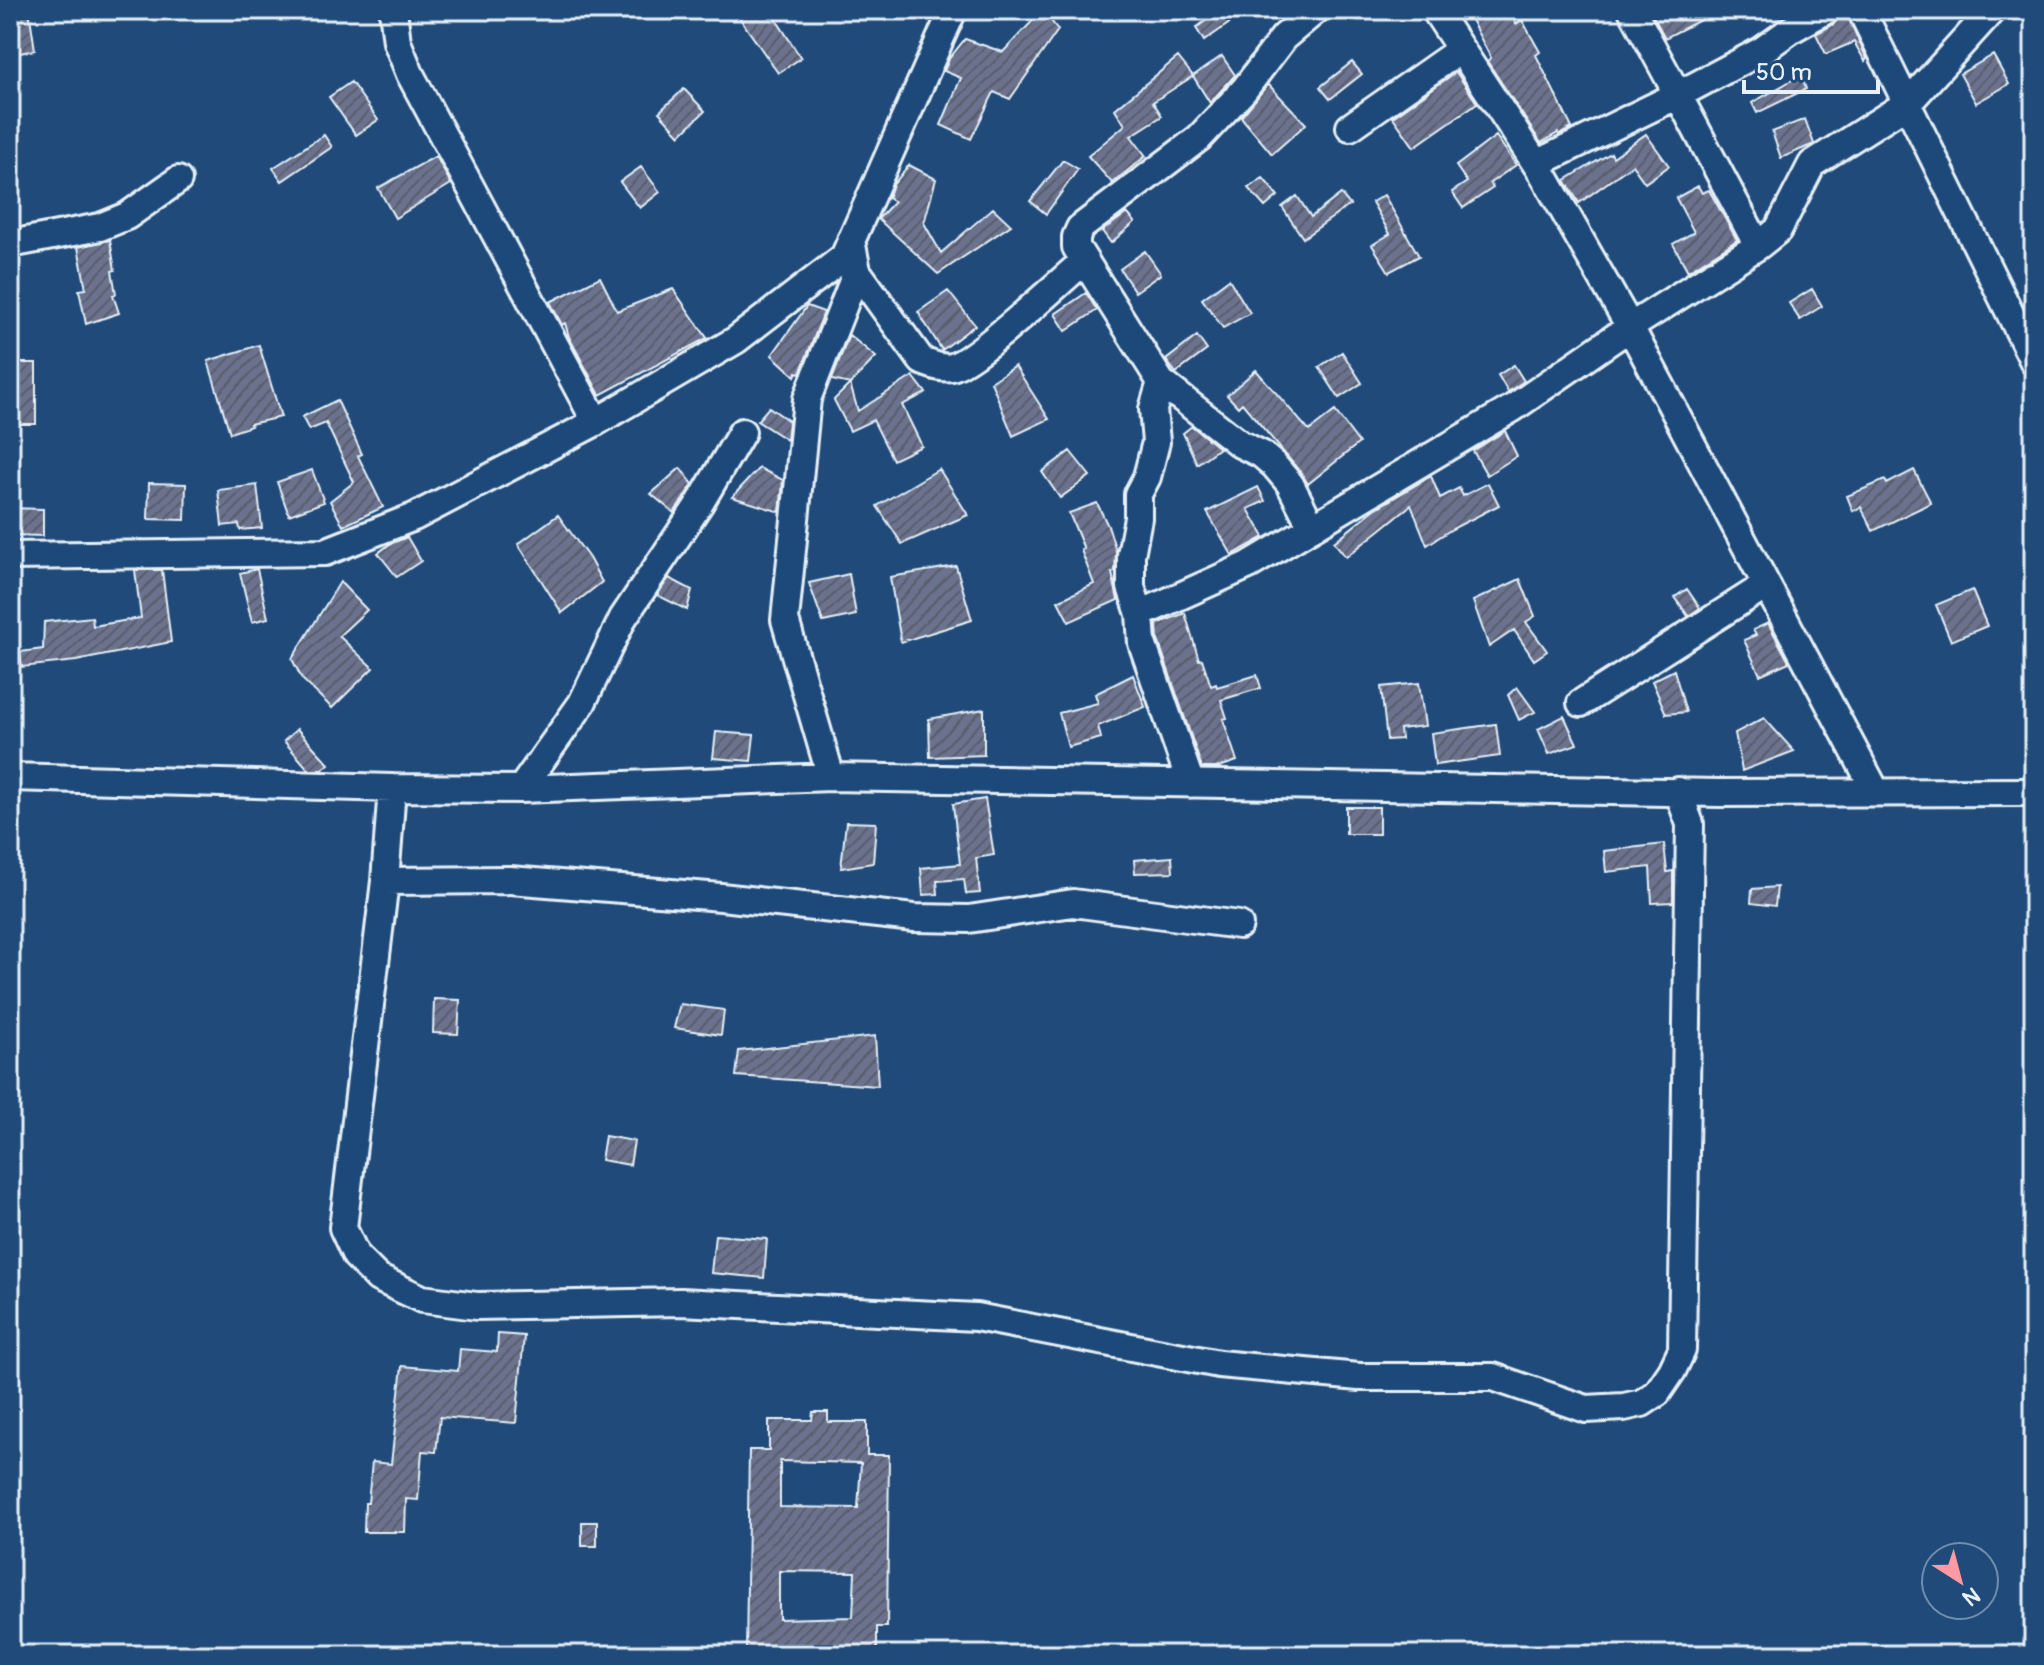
<svg xmlns="http://www.w3.org/2000/svg" width="2044" height="1665" font-family="Pangolin,sans-serif">
<defs>
<pattern id="building-hatch" width="6" height="6" patternUnits="userSpaceOnUse" patternTransform="scale(2)"><rect width="6" height="6" fill="#6b728e"/><path d="M-1 1l2-2M0 6l6-6M5 7l2-2" fill="none" stroke="#585d6c"/></pattern>
</defs>
<rect width="100%" height="100%" fill="#1f4a7a"/>
<filter id="ink" filterUnits="userSpaceOnUse"><feTurbulence type="fractalNoise" baseFrequency=".0125" numOctaves="2"/><feDisplacementMap in="SourceGraphic" scale="16" xChannelSelector="R" yChannelSelector="G"/><feConvolveMatrix kernelMatrix="1 2 1 2 8 2 1 2 1" color-interpolation-filters="sRGB"/></filter>
<g filter="url(#ink)">
<path fill="url(#building-hatch)" stroke="#e8f1f8" stroke-width="2" fill-rule="evenodd" d="M29,10L35,50L15,54L10,12Z
M734,10H770L801,58L778,73Z
M1043,10L1058,30L1010,99L994,92L971,139L941,125L961,78L944,71L949,59L965,39L1003,52Z
M1220,10H1248L1204,41L1196,28Z
M1489,10H1508L1516,24L1522,20L1540,52L1536,55L1572,128L1559,135L1558,133L1541,143L1487,61L1491,58L1471,20Z
M1650,10H1720L1665,38Z
M1842,10H1845L1867,59L1865,61L1854,42L1826,54L1816,34L1834,24L1840,17Z
M1993,55L2009,84L1976,103L1960,74Z
M1222,56L1235,75L1210,103L1193,76Z
M1178,57L1193,76L1153,102L1162,116L1131,136L1146,156L1112,183L1088,156L1125,125L1115,109Z
M1352,62L1362,74L1330,99L1320,87Z
M1456,72L1477,103L1414,147L1393,117Z
M1801,75L1806,89L1757,113L1752,103Z
M351,82L378,120L356,135L329,97Z
M1268,84L1306,124L1272,154L1241,117Z
M684,89L705,111L680,135L659,112Z
M1805,119L1814,144L1781,158L1772,132Z
M1646,134L1669,166L1645,183L1632,165L1579,203L1565,180L1611,153L1613,157Z
M324,135L332,147L282,181L273,168Z
M1496,136L1516,165L1490,183L1493,188L1463,208L1452,192L1467,182L1456,166Z
M436,156L451,184L395,218L378,188Z
M1063,160L1078,169L1046,214L1030,201Z
M909,165L936,179L924,223L941,253L993,208L1011,225L938,274L878,219L894,202L888,198L893,185Z
M641,167L660,192L640,208L620,182Z
M1263,178L1278,196L1265,207L1248,188Z
M1698,186L1702,193L1709,190L1737,240L1688,271L1673,244L1694,232L1676,198Z
M1341,194L1350,205L1303,238L1282,207L1297,196L1311,217Z
M1384,195L1419,256L1389,272L1372,245L1390,234L1372,202Z
M1127,213L1135,222L1111,243L1102,231Z
M110,240L115,270L112,271L116,294L113,295L119,313L86,324L79,290L86,289L78,247Z
M1145,251L1161,274L1135,292L1120,269Z
M600,277L617,311L673,289L707,338L600,395L569,337L565,323L562,325L550,302Z
M1229,279L1250,313L1223,328L1202,299Z
M1812,289L1822,306L1800,320L1789,303Z
M948,291L975,325L942,350L918,312Z
M1086,293L1097,310L1066,331L1055,314Z
M807,306L824,312L800,373L797,372L795,376L772,355Z
M849,335L876,357L850,384L832,380Z
M1197,336L1207,350L1176,373L1166,360Z
M259,345L281,417L250,424L251,426L230,433L208,361Z
M1342,352L1362,383L1339,398L1319,367Z
M10,363H36V424H14V418H10Z
M1514,365L1524,381L1508,392L1498,375Z
M1015,366L1049,419L1013,436L991,382Z
M1256,370L1309,431L1335,411L1359,443L1308,484L1302,474L1242,403L1238,407L1227,395Z
M913,376L926,393L902,405L922,446L893,460L873,420L850,431L834,400L850,384L858,411Z
M337,400L362,454L358,456L383,507L343,526L330,501L354,482L326,423L309,430L302,417Z
M769,407L789,421L787,440L757,421Z
M1192,426L1219,448L1197,464L1183,433Z
M1505,431L1517,456L1487,475L1473,451Z
M1070,451L1090,476L1060,498L1042,472Z
M680,468L693,484L674,513L651,494Z
M759,468L783,480L780,512L732,497Z
M939,469L968,515L902,544L877,506Z
M312,470L324,502L289,515L277,482Z
M1914,470L1931,503L1873,531L1861,507L1853,511L1847,496L1885,480L1887,484Z
M1431,476L1440,498L1459,488L1463,496L1488,483L1499,505L1452,529L1427,545L1411,505L1346,557L1334,542L1375,509Z
M149,483L186,484L185,520L148,519Z
M257,485L262,528L240,530L239,524L222,526L218,490Z
M1258,487L1265,501L1248,509L1264,537L1232,555L1207,512Z
M1097,503L1109,528L1116,551L1115,572L1112,573L1118,600L1069,622L1058,601L1094,584L1081,550L1084,549L1069,513Z
M10,508L43,509V536L10,535Z
M558,515L589,558L602,582L562,613L518,544Z
M407,537L421,561L397,577L378,553L390,544Z
M956,566L972,620L901,642L890,577Z
M257,569L268,618L252,622L240,573Z
M135,570H162L171,642L76,661L22,667L20,652L43,649L44,622L92,617L93,626L141,618Z
M849,574L856,615L823,622L809,583Z
M669,578L692,590L687,610L657,595Z
M1520,579L1535,616L1526,622L1547,651L1534,660L1514,630L1489,647L1473,601Z
M340,582L367,610L339,636L373,668L332,708L302,679L292,659Z
M1687,589L1700,608L1688,616L1675,597Z
M1972,590L1987,626L1951,641L1936,605Z
M1185,613L1199,660L1202,659L1211,686L1216,684L1217,687L1257,675L1261,688L1221,700L1227,718L1223,719L1237,761L1216,768H1202L1158,640L1157,624Z
M1768,623L1789,662L1760,675L1744,640L1756,635L1753,630Z
M1674,670L1686,712L1666,714L1652,681Z
M1133,675L1145,707L1098,726L1101,738L1068,747L1059,713L1098,703L1095,694Z
M1419,683L1425,726L1400,729L1401,739L1387,740L1381,687Z
M1517,687L1535,712L1519,720L1508,695Z
M984,709V755L930,757L929,719Z
M1564,716L1577,744L1549,754L1538,729Z
M1764,718L1794,751L1742,771L1735,733Z
M1496,724L1500,756L1435,765L1431,733Z
M297,729L329,764L322,770H309L284,741Z
M716,732L754,735L751,761L713,758Z
M985,799L994,855L976,858L980,893L966,894L964,879L937,881L938,894L923,895L921,868L960,864L953,804Z
M1346,807H1379V834H1346Z
M846,822L876,823L873,863L841,868Z
M1664,844L1667,872L1673,871V902L1652,903L1650,867L1606,872L1604,851Z
M1172,857L1173,872L1135,873L1134,860Z
M1777,887L1775,906L1751,903L1752,889Z
M434,999L460,1000L458,1034L433,1033Z
M680,1004L724,1010L721,1035L674,1028Z
M875,1036L878,1086L736,1076L739,1051Z
M605,1136L634,1141L630,1165L601,1160Z
M715,1235L767,1239L764,1278L711,1273Z
M498,1334L524,1336L516,1423L440,1417L436,1452L422,1451L418,1500L406,1499L405,1532H364L365,1503H368L372,1462L391,1464L402,1366L458,1371L460,1349L497,1352Z
M813,1412H828V1422H867V1455H889L887,1627H877V1654L746,1653L749,1450H769V1420H812ZM780,1461L861,1463L858,1508L780,1507ZM779,1571L855,1572L853,1617L779,1619Z
M582,1522H597V1546H582Z"/>
<g fill="none" stroke-linecap="round" stroke-linejoin="round">
<g stroke="#e8f1f8" stroke-width="32">
<path id="minor" d="M393,10L397,42L410,74L596,422
M1435,10L1544,176L1630,327L1876,792
M1861,10L2034,362
M1350,127L1460,50
M1536,164L1678,95L1632,10
M10,244L100,227L127,216L178,180
M1758,246L1778,230L1812,164L1908,103L1992,10
M857,271L922,361C932,365 941,369 952,367C976,361 1059,282 1083,262
M1312,527L1290,484L1274,465L1261,454L1240,444L1161,382L1076,247V237L1080,228L1199,138L1244,90L1284,37L1316,10
M10,556L325,552L414,517L596,422L736,340L844,257L953,10
M1140,614L1131,587V555L1138,518V494L1147,477L1156,442L1153,409L1161,382
M1581,703L1766,585
M10,777L392,788L521,789L831,777L1719,793L2034,792
M831,777L785,620L807,399L857,271L851,240
M1191,784L1142,643L1140,614L1249,565L1513,408L1630,327L1758,246L1678,95L1761,51L1792,29L1826,10
M392,788L385,881L343,1228L356,1256L378,1278L422,1299L477,1306L681,1302L976,1317L1219,1364L1359,1377H1493L1586,1409L1624,1407L1642,1403L1657,1393L1672,1371L1682,1350L1690,824L1678,791
M521,789L582,703L623,618L700,503L742,432
M385,881L510,880L721,897L914,918L969,919L1073,903L1239,925"/>
</g>
<use href="#minor" stroke="#1f4a7a" stroke-width="26"/>
</g>
</g>
<rect width="2044" height="1665" fill="none" stroke="#1f4a7a" stroke-width="40"/>
<rect x="20" y="20" width="2004" height="1625" fill="none" stroke="#e8f1f8" stroke-width="3" filter="url(#ink)"/>
<g transform="translate(1960 1581) rotate(144)"><circle r="38" fill="#1f4a7a" stroke="#6f8dac" stroke-width="2"/>
<path d="M0-6L14 30L0 20L-14 30Z" fill="#ff9aa2"/>
<text y="-12" font-size="22" font-weight="bold" text-anchor="middle" fill="#e8f1f8">N</text>
</g>
<path d="M1744 80v12h134v-12" fill="none" stroke="#e8f1f8" stroke-width="4"/>
<text x="1756" y="80" font-size="24" fill="#e8f1f8" stroke="#1f4a7a" stroke-width="6" paint-order="stroke">50 m</text>
</svg>
